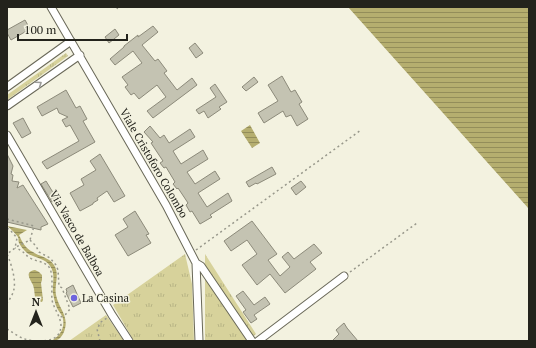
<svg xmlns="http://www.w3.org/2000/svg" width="536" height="348" font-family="'PT Serif',serif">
<defs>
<pattern id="grass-tufts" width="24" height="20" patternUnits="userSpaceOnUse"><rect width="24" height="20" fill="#d7d29b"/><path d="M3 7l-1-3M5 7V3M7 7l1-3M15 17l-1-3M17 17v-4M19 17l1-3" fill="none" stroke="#b8b485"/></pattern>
<pattern id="water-rules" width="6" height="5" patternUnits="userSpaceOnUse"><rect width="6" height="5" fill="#b5ae6f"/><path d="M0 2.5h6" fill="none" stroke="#938d5a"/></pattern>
</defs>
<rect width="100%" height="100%" fill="#f3f2e0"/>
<path fill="url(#grass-tufts)" d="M66,53L68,56L7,100V95Z
M185,254L192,284L194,341H134L113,305Z
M205,254L256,334L248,341H205Z
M106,315L124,341H69Z"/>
<path fill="url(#water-rules)" d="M348,7H529V209Z
M250,125L260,143L252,148L241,131Z
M7,226L27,230L19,235C22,242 26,249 33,252C40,257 49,257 54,265C60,274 54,285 56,295C59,310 71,317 63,334C60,339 57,341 51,341C59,337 65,329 63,319C62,314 59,312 57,308C55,304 54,298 53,293C52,284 56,274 50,266C45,258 34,258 27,253C24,250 21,247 19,243C18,241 19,239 18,237C15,233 12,230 7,226Z
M35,270L39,272L42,275V280L41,283L43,300L42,302L36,301C34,296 35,290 33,285C30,279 24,272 35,270Z"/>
<path fill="#c4c3b2" stroke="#8c8a7a" d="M25,20L30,29L11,40L7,33V30Z
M153,26L158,32L142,45L155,61L158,59L167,71L164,73L177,90L192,78L197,85L153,118L147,111L166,97L157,85L139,99L134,93L131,95L125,87L128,85L122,77L142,63L133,51L115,65L110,59L124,47V46L138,35V37Z
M115,29L119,35L109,43L105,37Z
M195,43L203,53L196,58L189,48Z
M282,76L291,92L295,90L302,102L299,104L308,119L297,126L291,115L286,117L283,111L264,123L258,113L278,101L268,85Z
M254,77L258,82L246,91L242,87Z
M215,84L227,102L219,107L221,109L208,118L204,111L199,114L196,110L216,97L210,88Z
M66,90L76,108L80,106L87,119L83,121L95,142L47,169L42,162L79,141L70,125L66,127L62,120L68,117L59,113L57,108L42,116L37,107Z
M23,118L31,133L22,138L13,123Z
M150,126L160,138L164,135L169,143L190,129L195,137L173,151L181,164L203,150L208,159L187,172L195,184L215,171L220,179L198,193L207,207L228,193L232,201L210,215L212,217L200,224L192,211L190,212L186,205L188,203L178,188L177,189L173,184L175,182L166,167L164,168L160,163L163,161L151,143L153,142L144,132Z
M7,154L13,166L11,174L13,175L12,181L19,182L17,188L23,185L48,224L41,227V230L7,222Z
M100,154L125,196L114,202L107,191L97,198L98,200L93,203V204L80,211L70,193L84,185L81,179L96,170L90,161Z
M272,167L276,174L257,184L256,183L249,187L246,182Z
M46,181L57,199L52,202L41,184Z
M301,181L306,187L296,195L291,188Z
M135,211L149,234L146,235L151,243L128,256L115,235L128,227L123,219Z
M252,221L277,254L268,260L280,276L290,267L282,257L288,252L294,259L314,244L322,253L310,262L316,269L285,293L270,274L257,285L242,265L257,254L247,240L231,251L224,241Z
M73,285L81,303L73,307L66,293L67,292L66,289Z
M243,291L254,305L265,297L270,304L254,315L257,319L251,323L243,312L246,310L236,296Z
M344,323L347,328L358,341H332L339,334L336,330Z"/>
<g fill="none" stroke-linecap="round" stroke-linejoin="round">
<g stroke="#696858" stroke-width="9">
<path id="street" d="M51,7L166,205L196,263L199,341
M7,87L71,41
M7,106L80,55
M7,135L112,315L129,341
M196,263L201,266L252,341
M258,341L344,276"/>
</g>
<path stroke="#98988b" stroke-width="1.5" stroke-dasharray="2 3" stroke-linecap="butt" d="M117,9L118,7
M7,219L34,226L30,240L16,247
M7,228L11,231L17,238L15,248L7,254C11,263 16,279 14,289C13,294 10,299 7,303
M30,240L36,246L39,252L50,258L56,265L58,270L59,286L62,288L70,309L66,314L59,318
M196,250L361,130
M350,272L417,223
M7,329C14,333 21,339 29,340C32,341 35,341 38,341C48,341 60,340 61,326C61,317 54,309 52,300C51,291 54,274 49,267C44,261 37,262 30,258C24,254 23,250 15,248
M100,341L97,329L101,322L107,318"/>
<use href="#street" stroke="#fff" stroke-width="7"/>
</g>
<defs><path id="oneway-chevron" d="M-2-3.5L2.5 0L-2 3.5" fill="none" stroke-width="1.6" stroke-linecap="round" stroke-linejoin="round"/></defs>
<use stroke="#9c9c99" href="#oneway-chevron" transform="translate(39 84) rotate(-35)"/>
<circle fill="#6e64de" stroke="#f3f2e0" stroke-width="1.5" cx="74" cy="298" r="4"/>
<g text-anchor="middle" stroke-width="3" stroke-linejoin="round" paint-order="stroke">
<g font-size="11" fill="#23231c" stroke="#f3f2e0">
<text transform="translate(154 163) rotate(60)" y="4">Viale Cristoforo Colombo</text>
<text transform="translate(77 233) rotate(60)" y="4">Via Vasco de Balboa</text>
</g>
<g font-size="11" fill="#23231c" stroke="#f3f2e0" text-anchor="start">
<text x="82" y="302">La Casina</text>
</g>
</g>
<rect width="536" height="348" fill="none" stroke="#23231c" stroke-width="16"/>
<g transform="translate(36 312)" stroke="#f3f2e0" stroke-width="3" paint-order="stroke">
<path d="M0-3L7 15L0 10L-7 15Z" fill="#23231c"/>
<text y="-6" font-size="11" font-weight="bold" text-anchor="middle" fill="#23231c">N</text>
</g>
<path d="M18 34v6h109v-6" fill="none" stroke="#23231c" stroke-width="2"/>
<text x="24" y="34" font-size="12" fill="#23231c" stroke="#f3f2e0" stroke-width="3" paint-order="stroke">100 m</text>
</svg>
